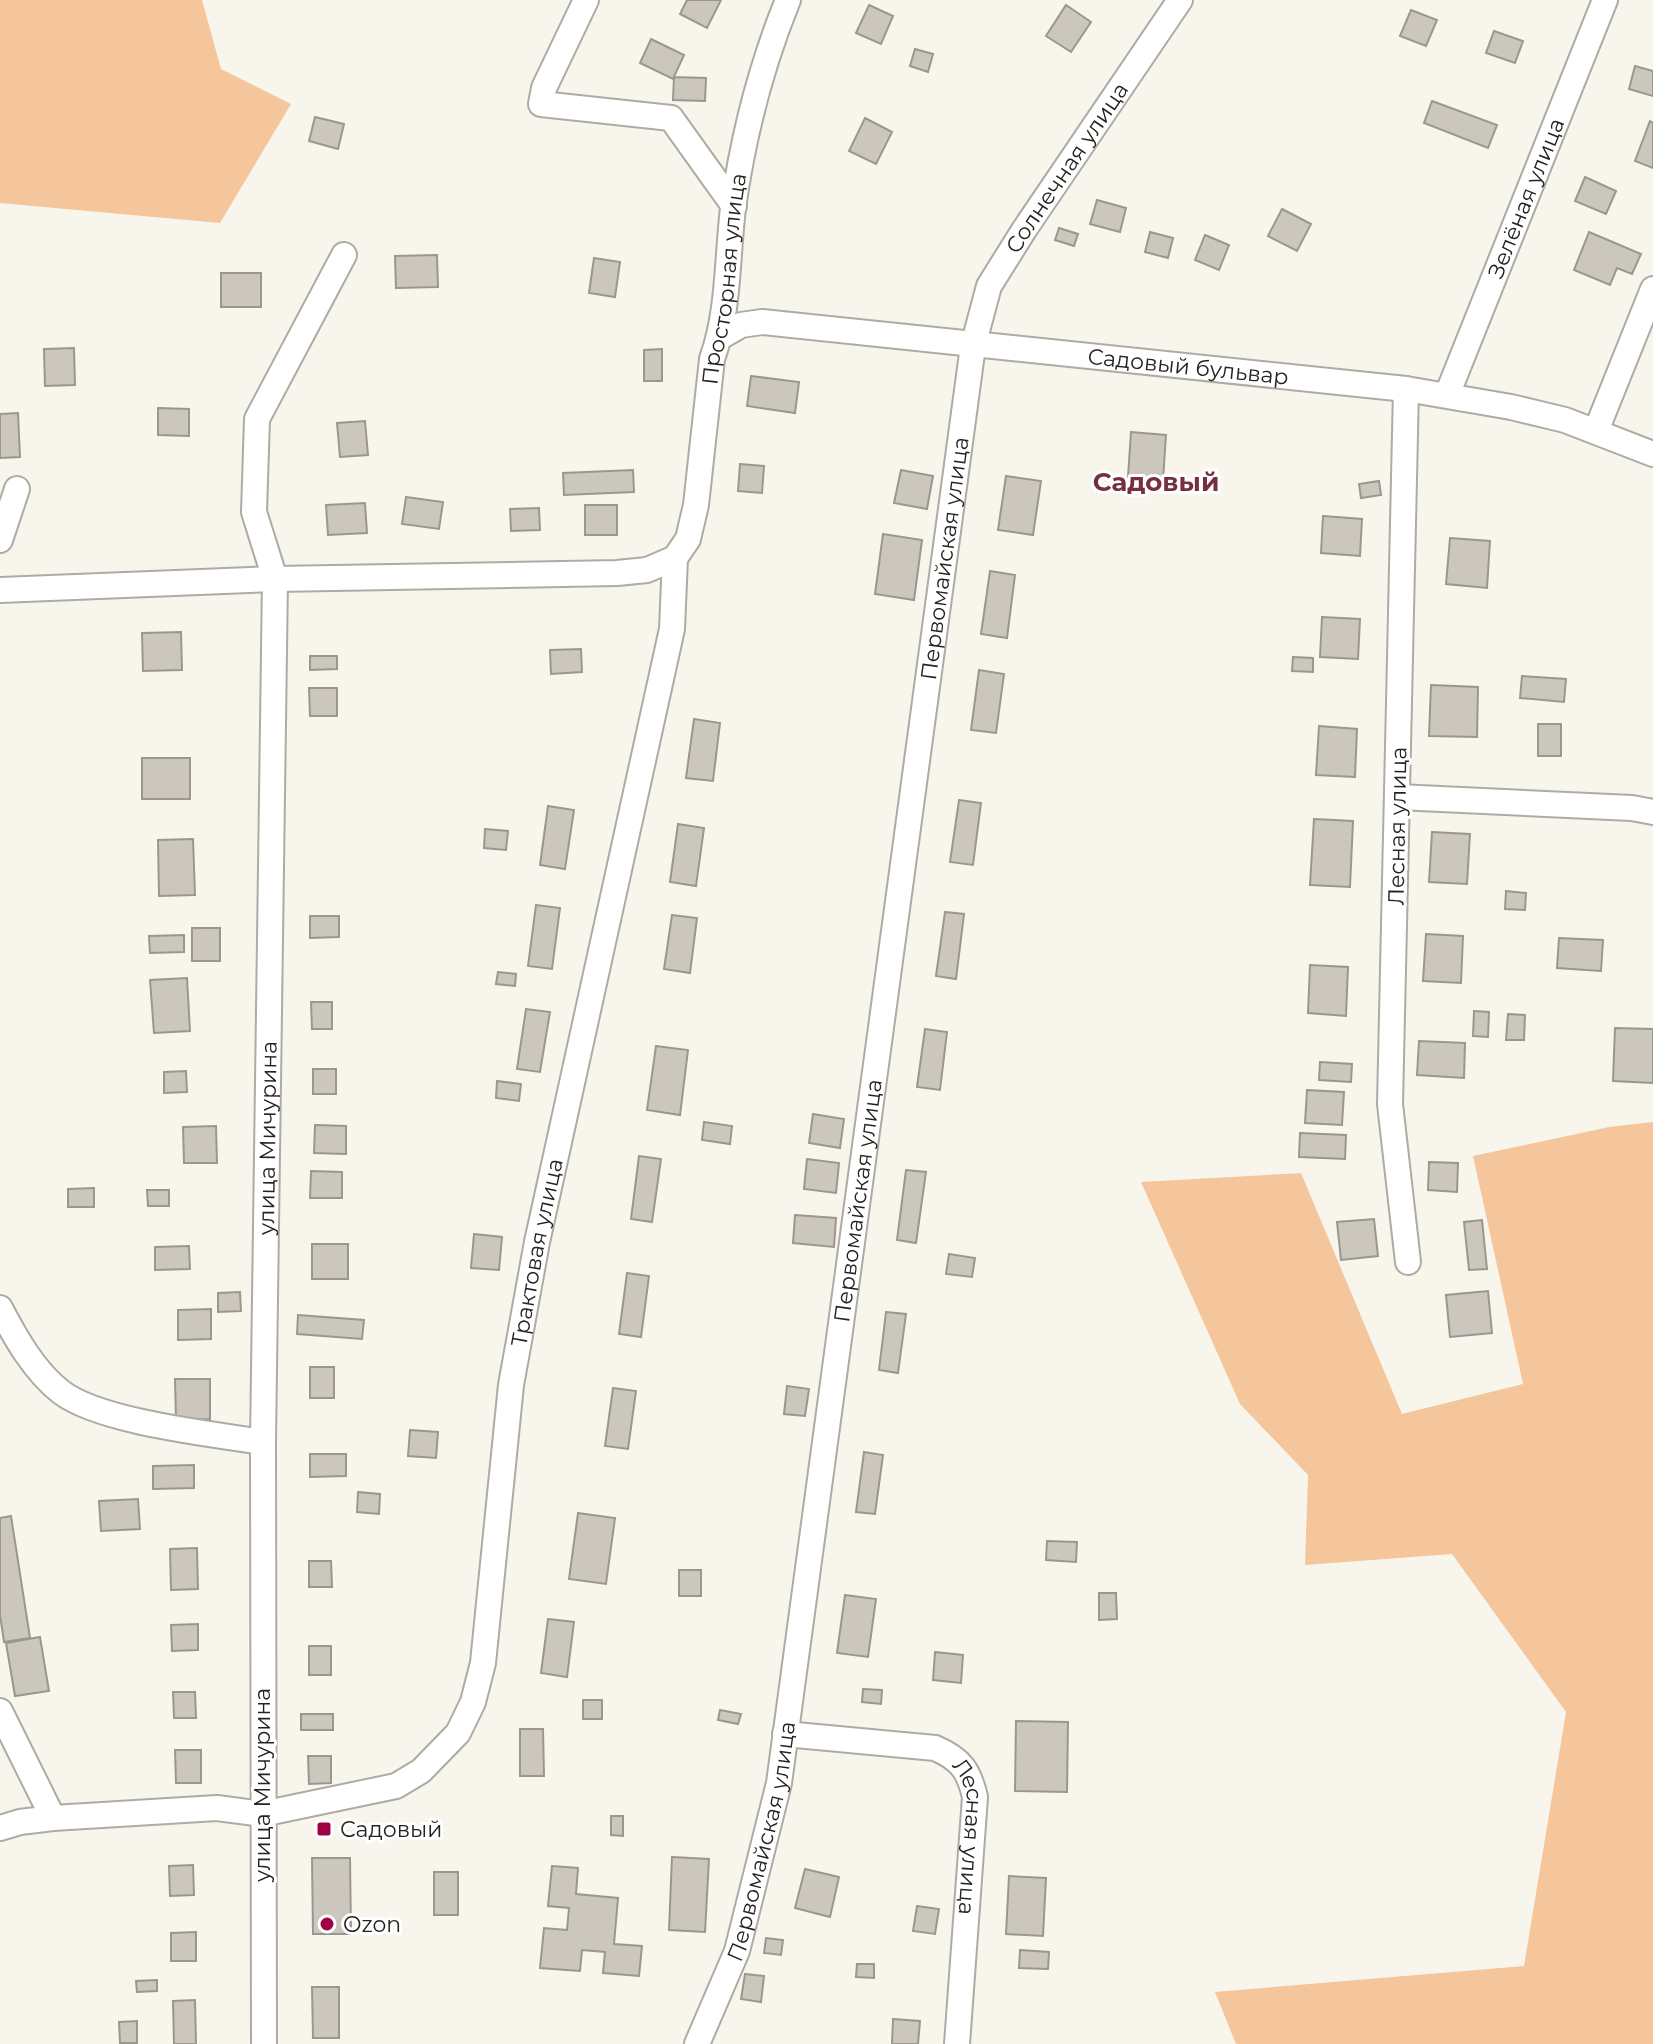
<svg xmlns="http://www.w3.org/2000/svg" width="1653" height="2044" font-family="Montserrat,sans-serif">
<rect width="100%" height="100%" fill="#f8f6ec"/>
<path fill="#f5c59c" d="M0,0H202L221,69L291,104L220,223L0,203Z
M1653,1122V2044H1236L1215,1992L1524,1966L1566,1712L1452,1554L1305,1565L1308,1475L1240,1404L1141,1182L1301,1173L1402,1414L1523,1384L1473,1156L1609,1127Z"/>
<path fill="#ccc7be" stroke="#9b968e" stroke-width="2" d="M687,0H721L707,28L680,14Z
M869,5L893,16L881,44L856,33Z
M1066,5L1091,22L1071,52L1046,36Z
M1411,10L1437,20L1426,46L1400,36Z
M1494,31L1523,41L1515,63L1486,53Z
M651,39L684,55L673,79L640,63Z
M915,49L933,54L928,72L910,66Z
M1635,66L1653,71V96L1629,89Z
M674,77L706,78L705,101L673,100Z
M1432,101L1497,125L1488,148L1424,123Z
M315,117L344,124L338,149L309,141Z
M865,118L892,132L876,164L849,151Z
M1650,121L1653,123V168L1635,161Z
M1585,177L1616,191L1606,214L1575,201Z
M1097,200L1126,208L1120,232L1090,224Z
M1282,209L1311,224L1297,251L1268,236Z
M1059,228L1078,234L1074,246L1055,240Z
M1150,232L1173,238L1168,258L1145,252Z
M1589,232L1641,254L1632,274L1617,268L1610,285L1574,270Z
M1205,235L1229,245L1219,270L1195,260Z
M437,255L438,287L396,288L395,256Z
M594,258L620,262L615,297L589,293Z
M221,273H261V307H221Z
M74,348L75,385L45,386L44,349Z
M662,349V381H644V350Z
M751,376L799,382L795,413L747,406Z
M158,408L189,409V436L158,435Z
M18,413L20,457L0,458V414Z
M365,421L368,455L340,457L337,423Z
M1131,432L1166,435L1163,480L1128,477Z
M740,464L764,466L762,493L738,491Z
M633,470L634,492L564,495L563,473Z
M901,470L933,476L927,509L894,503Z
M1006,476L1041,481L1033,535L998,530Z
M1379,481L1381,495L1361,498L1359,484Z
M406,497L443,502L439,529L402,524Z
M365,503L367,533L328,535L326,505Z
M585,505H617V535H585Z
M539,508L540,530L511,531L510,509Z
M1323,516L1362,519L1360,556L1321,553Z
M883,534L922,540L914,600L875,594Z
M1450,538L1490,541L1487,588L1446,584Z
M990,571L1015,575L1007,638L981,634Z
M1322,617L1360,619L1358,659L1320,657Z
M181,632L182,670L143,671L142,633Z
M581,649L582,672L551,674L550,650Z
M310,656H337V669L310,670Z
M1293,657L1313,658V672L1292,671Z
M979,670L1004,674L996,733L971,730Z
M1522,676L1566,679L1564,702L1520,698Z
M1431,685L1478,687L1477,737L1429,736Z
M309,688H337V716H310Z
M694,719L720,723L713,781L686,778Z
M1538,724H1561V756H1538Z
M1319,726L1357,729L1355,777L1316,775Z
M142,758H190V799H142Z
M959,800L981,803L973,865L950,862Z
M548,806L574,810L565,869L540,865Z
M1314,819L1353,821L1350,887L1310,885Z
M678,824L704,828L696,886L670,882Z
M485,829L508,831L506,850L484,848Z
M1432,832L1470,834L1467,884L1429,882Z
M193,839L195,895L159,896L158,840Z
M1506,891L1526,893L1525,910L1505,909Z
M536,905L560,908L552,969L528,966Z
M945,912L964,914L956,979L936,976Z
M672,915L697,918L690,973L664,969Z
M310,916H339V937L310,938Z
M192,928H220V961H192Z
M1426,934L1463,936L1461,983L1423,981Z
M184,935V952L150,953L149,936Z
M1559,938L1603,940L1601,971L1557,968Z
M1310,965L1348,967L1346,1016L1308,1013Z
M498,972L516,974L515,986L496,984Z
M187,978L190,1031L154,1033L150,980Z
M311,1002H332V1029H312Z
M526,1009L550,1012L540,1072L517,1069Z
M1474,1011L1489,1012L1488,1037L1473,1036Z
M1508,1014L1525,1015L1524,1040H1506Z
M1615,1028L1653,1029V1083L1613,1081Z
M925,1029L947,1032L940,1090L917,1087Z
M1419,1041L1465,1043L1464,1078L1417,1075Z
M656,1046L688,1050L680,1115L647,1110Z
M1320,1062L1352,1064L1351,1082L1319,1080Z
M313,1069H336V1094H313Z
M186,1071L187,1092L164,1093V1072Z
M497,1081L521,1084L519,1101L496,1098Z
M1307,1090L1344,1092L1342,1125L1305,1123Z
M813,1114L844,1119L840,1148L809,1143Z
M704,1122L732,1126L730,1144L702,1140Z
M315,1125L346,1126V1154L314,1153Z
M216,1126L217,1163H184L183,1127Z
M1300,1133L1346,1135L1345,1159L1299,1157Z
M639,1156L661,1159L652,1222L631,1219Z
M807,1159L839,1163L836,1193L804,1189Z
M1429,1162L1458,1163L1457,1192L1428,1190Z
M906,1170L926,1172L916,1243L897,1240Z
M311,1171L342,1172V1198H310Z
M94,1188V1207H68V1189Z
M147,1190H169V1206H148Z
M795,1215L836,1218L834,1247L793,1243Z
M1374,1219L1378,1256L1341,1260L1337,1222Z
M1482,1220L1487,1269L1469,1270L1464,1222Z
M474,1234L502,1237L499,1270L471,1268Z
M312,1244H348V1279H312Z
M189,1246L190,1269L155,1270V1247Z
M949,1254L975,1258L972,1277L946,1274Z
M627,1273L649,1276L641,1337L619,1334Z
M1488,1291L1492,1333L1450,1337L1446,1295Z
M240,1292L241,1311L218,1312V1293Z
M211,1309V1339L178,1340V1310Z
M886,1312L906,1314L898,1373L879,1370Z
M298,1315L364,1320L362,1339L297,1334Z
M310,1367H334V1398H310Z
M175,1379H210V1419L176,1420Z
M787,1386L809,1389L805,1416L784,1414Z
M613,1388L636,1391L628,1449L605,1446Z
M410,1430L438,1432L436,1458L408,1456Z
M864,1452L883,1455L875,1514L856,1512Z
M310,1454H346V1476L310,1477Z
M194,1465V1488L153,1489V1466Z
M358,1492L380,1494L379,1514L357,1512Z
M138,1499L140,1529L101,1531L99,1501Z
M578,1513L615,1518L606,1584L569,1579Z
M11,1516L30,1638L4,1642L0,1615V1518Z
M1047,1541L1077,1542L1076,1562L1046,1560Z
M197,1548L198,1589L171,1590L170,1549Z
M309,1561H331L332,1587H309Z
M679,1570H701V1596H679Z
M1099,1593H1116L1117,1619L1099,1620Z
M845,1595L876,1599L868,1657L837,1653Z
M548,1619L574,1622L567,1677L541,1673Z
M198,1624V1650L172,1651L171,1625Z
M40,1637L49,1691L15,1696L6,1643Z
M309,1646H331V1675H309Z
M935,1652L963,1655L961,1683L933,1680Z
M863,1689L882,1690L881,1704L862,1702Z
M173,1692H195L196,1718H174Z
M583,1700H602V1719H583Z
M720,1710L741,1714L738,1724L718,1720Z
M301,1714H333V1730H301Z
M1016,1721L1068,1722L1067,1792L1015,1791Z
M520,1729H543L544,1776H520Z
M175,1750H201V1783H176Z
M308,1756H331V1783L309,1784Z
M611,1816H623V1836L611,1835Z
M672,1857L709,1859L705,1932L669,1930Z
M312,1858H350L351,1934H313Z
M193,1865L194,1895L170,1896L169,1866Z
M552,1866L578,1868L576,1894L618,1898L614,1944L642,1946L639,1976L603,1973L605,1952L582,1950L580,1971L540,1968L544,1928L567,1930L569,1908L548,1906Z
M805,1869L839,1877L830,1917L795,1908Z
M434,1872H458V1915H434Z
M1009,1876L1046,1878L1043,1936L1006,1934Z
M917,1906L939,1909L935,1934L913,1931Z
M196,1932V1961H171V1933Z
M766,1938L783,1940L781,1955L764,1953Z
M1020,1950L1049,1952L1048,1969L1019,1968Z
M857,1964H874V1978L856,1977Z
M745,1974L764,1976L761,2002L741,1999Z
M157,1980V1991L137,1992L136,1981Z
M312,1987H339V2038H313Z
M195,2000L196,2044H174L173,2001Z
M893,2019L920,2021L918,2044H892Z
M137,2021V2043H120L119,2022Z"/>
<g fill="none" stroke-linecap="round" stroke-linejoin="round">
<g stroke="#adaca3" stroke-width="28">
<g id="minor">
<path d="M586,0L544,88L541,104L671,118L734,206"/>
<path id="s1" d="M720,337L741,325L762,322L1406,389L1511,407L1565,420L1653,454"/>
<path d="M1406,389L1390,1104L1408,1262"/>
<path id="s2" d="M1447,395L1605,0"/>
<path d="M1596,431L1653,289"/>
<path d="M0,540L17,489"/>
<path id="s3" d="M675,558L688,539L696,505L712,359C729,312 727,258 733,208C743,137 761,66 788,0"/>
<path d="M0,590L275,579L617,573L647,570L675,558"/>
<path d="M1398,797L1632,808L1653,812"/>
<path d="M0,1308C15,1337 34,1371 61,1392C100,1422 212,1434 263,1442"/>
<path d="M0,1711L53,1818"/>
<path id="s4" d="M785,1734L935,1748C961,1759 969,1771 975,1797L957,2044"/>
<path id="s5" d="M0,1828L20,1822L53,1818L217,1808L262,1814L396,1786L421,1771L458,1733L473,1702L483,1663L511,1385L537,1242L672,629L675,558"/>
<path id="s6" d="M264,2044L263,1442L275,579L254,512L257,419L344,255"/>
<path id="s7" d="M697,2044L737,1951L779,1783L973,346L989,286L1024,230L1180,0"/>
</g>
</g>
<use href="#minor" stroke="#fff" stroke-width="24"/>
</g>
<g fill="#9f0243" stroke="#fff" stroke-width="3">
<rect x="316" y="1821" width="16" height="16" rx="4"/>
<circle cx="327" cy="1924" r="8"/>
</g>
<g text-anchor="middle" stroke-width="6" stroke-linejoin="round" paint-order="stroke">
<g font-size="22" fill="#242320" stroke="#fff">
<text dy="8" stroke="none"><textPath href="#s7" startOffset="1928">Солнечная улица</textPath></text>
<text dy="8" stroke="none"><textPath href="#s2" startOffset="212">Зелёная улица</textPath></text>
<text dy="8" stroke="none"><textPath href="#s3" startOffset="286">Просторная улица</textPath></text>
<text dy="8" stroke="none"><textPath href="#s1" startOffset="474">Садовый бульвар</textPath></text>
<text dy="8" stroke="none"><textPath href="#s7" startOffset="1510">Первомайская улица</textPath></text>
<text transform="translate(1397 826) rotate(-89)" y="8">Лесная улица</text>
<text dy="8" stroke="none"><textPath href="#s6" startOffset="906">улица Мичурина</textPath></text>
<text dy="8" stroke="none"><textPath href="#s7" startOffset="862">Первомайская улица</textPath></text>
<text dy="8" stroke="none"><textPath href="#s5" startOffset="972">Трактовая улица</textPath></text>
<text transform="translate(262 1785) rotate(-90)" y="8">улица Мичурина</text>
<text dy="8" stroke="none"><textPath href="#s7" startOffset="214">Первомайская улица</textPath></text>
<text dy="8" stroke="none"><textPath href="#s4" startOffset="256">Лесная улица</textPath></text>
</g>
<g font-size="22" fill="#242320" stroke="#fff" text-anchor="start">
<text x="340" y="1837">Садовый</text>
<text x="343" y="1932">Ozon</text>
</g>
<g font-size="26" font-weight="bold" fill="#752f40" stroke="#fff">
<text x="1156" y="491">Садовый</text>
</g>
</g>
</svg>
